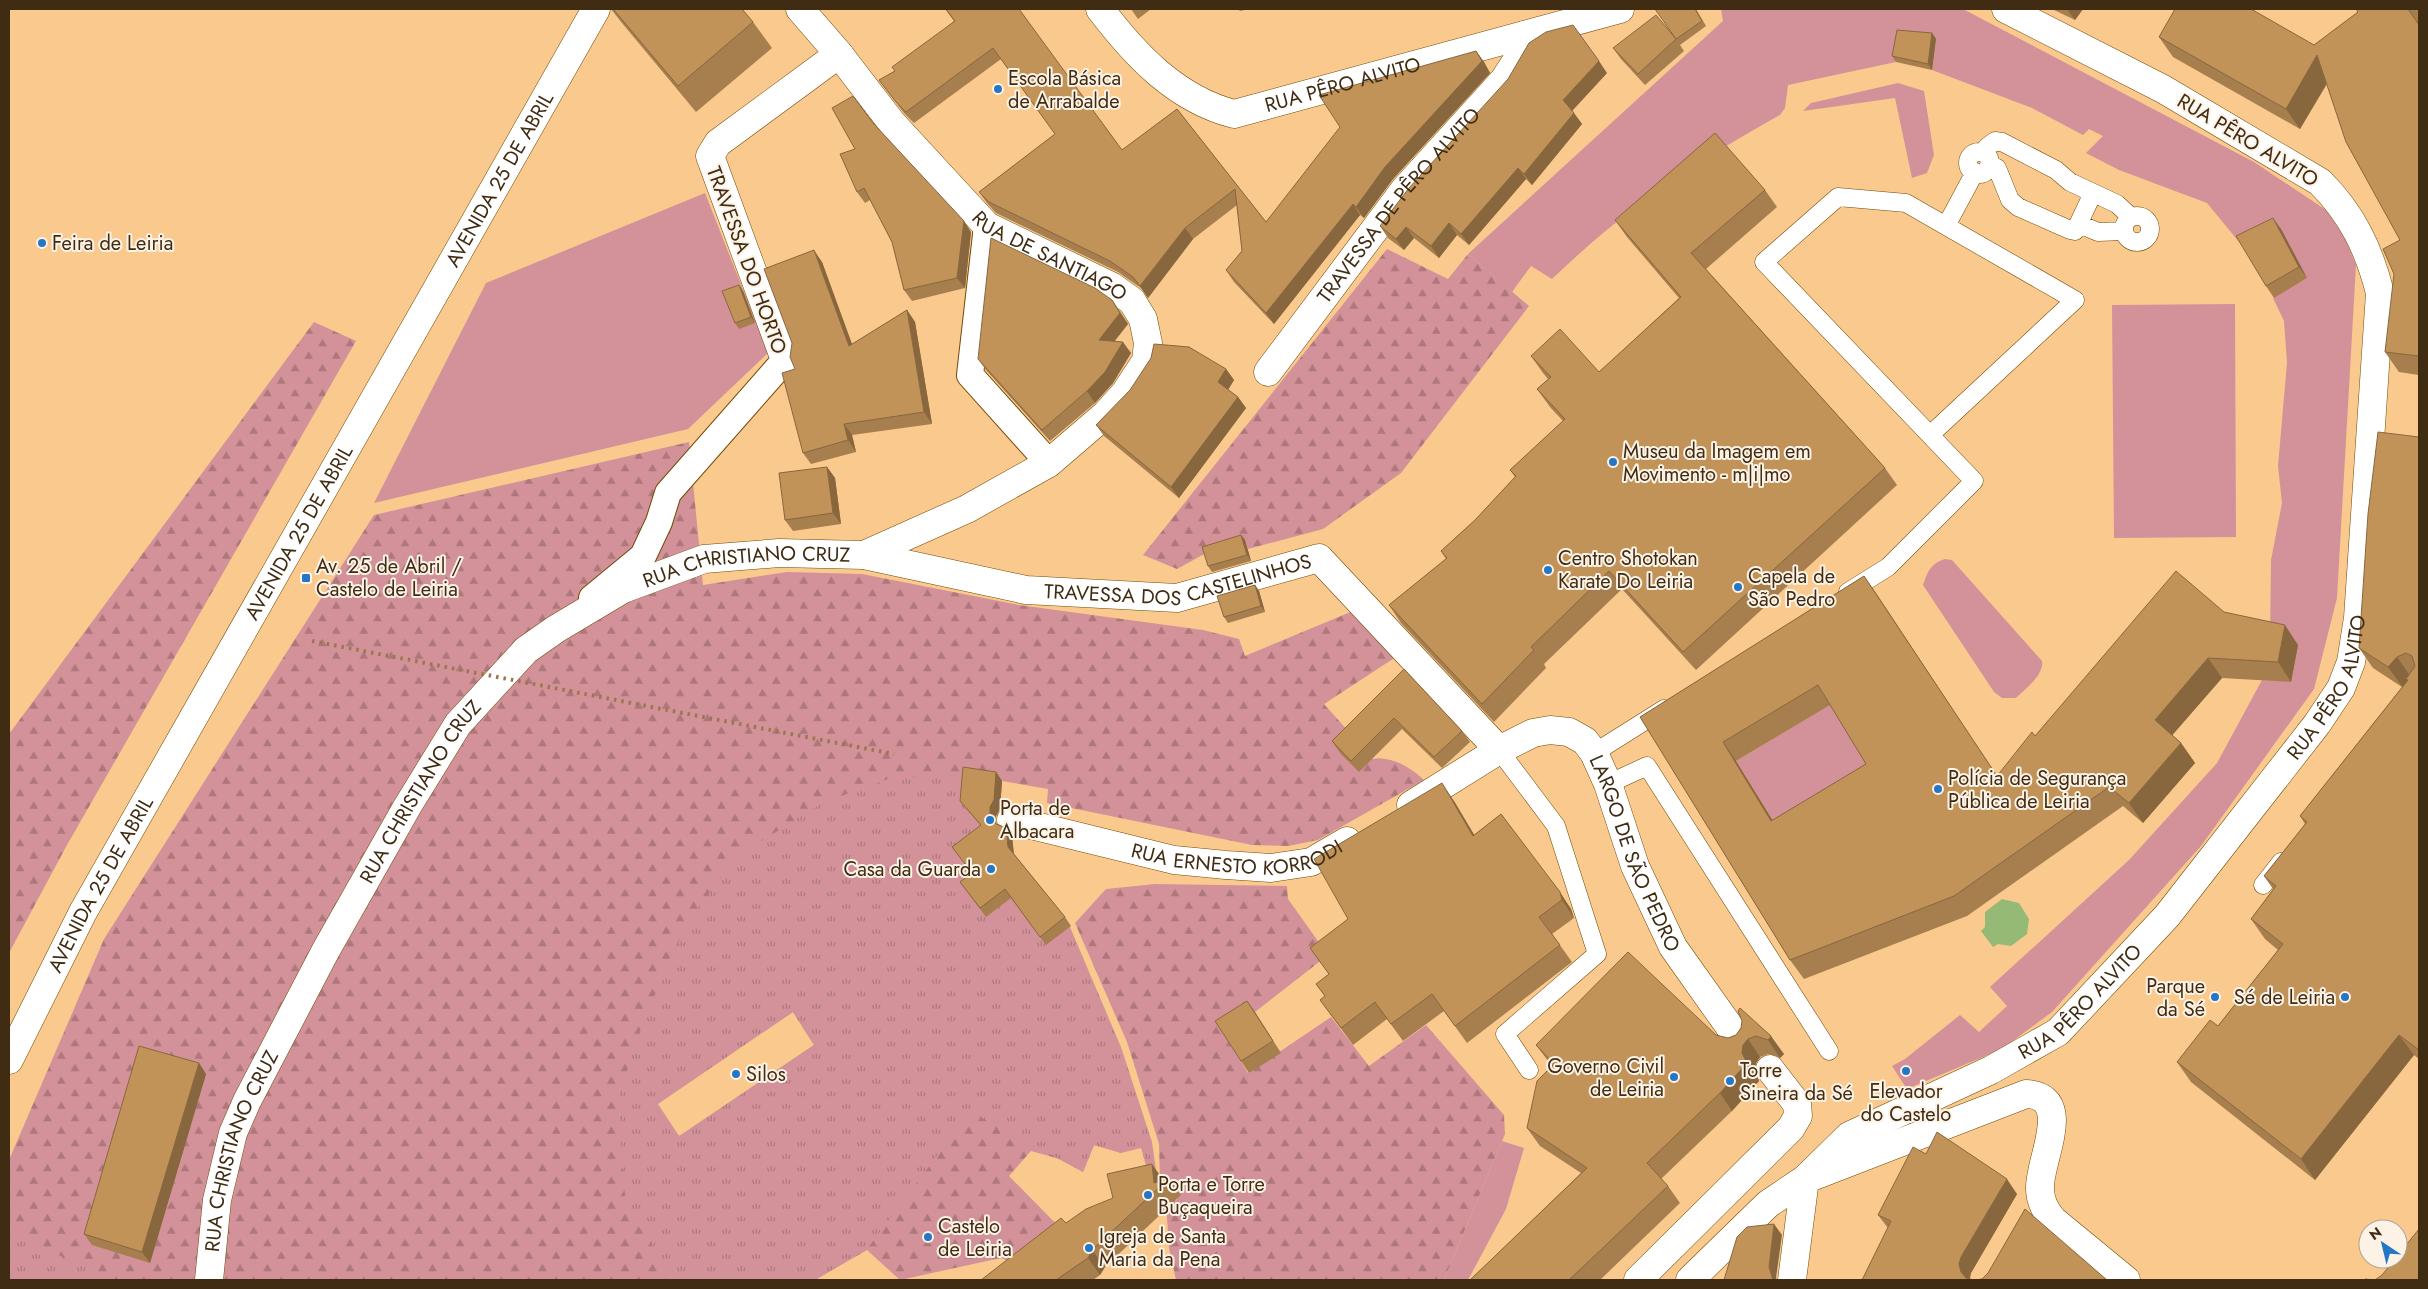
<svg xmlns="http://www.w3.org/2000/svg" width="2428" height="1289" font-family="Jost,sans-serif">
<defs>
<pattern id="forest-firs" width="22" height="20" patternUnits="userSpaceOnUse" patternTransform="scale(1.25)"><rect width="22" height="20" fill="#d3929a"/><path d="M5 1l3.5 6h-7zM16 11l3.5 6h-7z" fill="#ad777c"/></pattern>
<pattern id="park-tufts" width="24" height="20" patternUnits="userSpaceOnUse" patternTransform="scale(1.25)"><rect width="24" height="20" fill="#d3929a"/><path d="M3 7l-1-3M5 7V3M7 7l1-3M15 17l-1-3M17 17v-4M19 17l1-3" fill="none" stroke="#ad777c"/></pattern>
</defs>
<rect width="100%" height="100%" fill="#fac98d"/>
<path fill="#d3929a" d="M1721,9H1963L2254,162L2326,210L2344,236L2356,265L2337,598L2314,689L2201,846L2052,1012L2002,1049L1907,1089L1892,1066L1905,1059L1960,1015L1979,1032L2007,1006L1990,987L2129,860L2217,763L2262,680L2291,681L2270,639L2271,560L2282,503L2278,466L2287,363L2284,321L2273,298L2307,278L2244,248L2207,203L2119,170L2086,153L2103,136L2089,129L2083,135L2032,108L1932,70L1936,39L1901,36L1896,62L1788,85L1785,108L1780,115C1693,163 1624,210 1552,279L1531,266L1512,292L1468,254L1723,21Z
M1898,83L1924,91L1934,155L1927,173L1912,178L1895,98L1803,111L1811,103Z
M705,193L768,353L688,429L374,503L486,283Z
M2235,304L2236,537L2114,538L2112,305Z
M1945,559L1952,560L2042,661C2044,675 2026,688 2016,698H2002L1994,692L1923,585C1928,571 1930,564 1945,559Z
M1831,704L1879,783L1785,841L1736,761Z
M1502,1141L1524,1148L1506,1209L1468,1280H1444Z"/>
<path fill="url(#forest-firs)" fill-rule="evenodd" d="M1387,249L1448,279L1468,254L1529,306L1401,473L1323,529L1248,549L1245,540L1206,553L1177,569L1143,555Z
M314,322L356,341L67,845L9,953V734Z
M689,442L703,585L787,572L862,574L1019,605L1203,630L1239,639L1245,656L1353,611L1399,655L1324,704L1373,759C1392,756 1410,767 1424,780L1318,840L1288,846L1252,845L1047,803L1048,789L996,780L927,778L1074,937L1088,972L1056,992L1121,1153L1094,1145L1083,1172L1060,1159L1031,1151L1009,1176L1070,1238L1030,1269L1001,1258L900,1280L867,1250L815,1280H9V1160L104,939L374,515ZM793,1012L814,1045L680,1136L618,1100L733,1052Z
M1155,884L1287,886L1288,899L1328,955L1255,1012L1223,1032L1248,1073L1331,1017L1369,1066L1426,1025L1504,1115L1505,1134L1444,1280H1176L1169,1248L1166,1203L1177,1200L1173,1179L1160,1182L1159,1144L1127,1042L1075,923L1106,889Z"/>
<path fill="url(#park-tufts)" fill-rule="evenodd" d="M969,775L967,810L1070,927L1121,1047L1152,1142L1156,1170L1147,1169L1141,1148L1121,1153L1094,1145L1083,1172L982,1118L977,1109L961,1114V1124L867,1249L815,1280H666L644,1224L625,1198L618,1100L639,1032L667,963L696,911L736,857L822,803L888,779ZM793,1012L814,1045L679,1136L658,1104Z
M9,1233L114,1280H9Z"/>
<path fill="#95ba75" d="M2002,899L2019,903L2029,919L2027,934L2011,946L1998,944L1993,947L1981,931L1985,927V912Z"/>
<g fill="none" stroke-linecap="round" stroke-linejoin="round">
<g stroke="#734901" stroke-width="19">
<path id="service" d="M1968 163a11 11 0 1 1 22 0a11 11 0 1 1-22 0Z
M1985,154L1987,147L1995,141L2002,142L2056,170L2070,182L2117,204L2131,217
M1989,165L1997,168L2010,200L2018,207L2070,230L2075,231L2093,193
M2124 229a13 13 0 1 1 26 0a13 13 0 1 1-26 0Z
M2079,224L2098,232L2124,231
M1946,226L1975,172
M1848,592L1888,567L1974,481L1764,262L1838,197L1906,203L2075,300L1930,435
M1499,750L1556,826L1597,954L1505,1034L1529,1070
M1594,753L1664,709
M1608,784L1647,766L1829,1051
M2263,885L2281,862"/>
</g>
<g stroke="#734901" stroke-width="28">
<path id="pedestrian" d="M987,226L970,375L1049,463
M592,598L643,556L659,522L668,493L785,360"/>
</g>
<g stroke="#734901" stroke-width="29">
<g id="minor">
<path id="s1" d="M800,9L839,54L892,123L987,226L1111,286L1132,301L1143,319L1148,343L1146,361L1125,393L1106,414L1049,463L967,509L864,555"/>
<path id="s2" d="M1100,9C1135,55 1176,99 1234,114L1620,9"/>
<path d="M785,360L710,156L718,143L839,54"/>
<path id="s3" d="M1268,372L1405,189L1504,80L1521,54L1525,35"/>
<path id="s4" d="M1411,805L1499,750L1533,733L1550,730L1569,732L1585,741L1594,753L1608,784L1635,866L1673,947L1739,1040"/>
<path id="s5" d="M1011,820L1174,860L1226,865L1271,868L1311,862L1347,841"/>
<path d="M1814,1176L2026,1094C2076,1096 2038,1162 2040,1189C2040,1200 2046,1212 2053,1220L2126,1280"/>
<path id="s6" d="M209,1280L217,1200L233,1133L247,1101L326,950L407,807L458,724L526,650L556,629L623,589L704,559L779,553L864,555L1026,590L1177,598L1319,558L1499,750"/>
<path d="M1638,1280L1791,1128L1798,1116L1797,1104L1770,1069"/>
<path id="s7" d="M1690,1280L1768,1204L1805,1179L1849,1136L1991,1070L2058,1032L2167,916L2317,724L2341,688L2351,662L2358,618L2380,293C2369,249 2352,214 2320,182L2163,89L2006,9"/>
<path d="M1792,1280L1805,1179"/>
</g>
</g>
<g stroke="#734901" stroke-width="29">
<g id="secondary">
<path id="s8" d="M9,1060L83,912L596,9"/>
</g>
</g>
<use href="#service" stroke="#fff" stroke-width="18"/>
<use href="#pedestrian" stroke="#fff" stroke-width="26"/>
<use href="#minor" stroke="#fff" stroke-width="28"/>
<use href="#secondary" stroke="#fff" stroke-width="28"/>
<path stroke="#9a784e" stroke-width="4" stroke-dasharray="2.5 5" stroke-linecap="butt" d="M312,641L894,754"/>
</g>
<path fill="#a77e4d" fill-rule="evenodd" d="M611,9H742L753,22L772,48L696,112L622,23Z
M945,9L1122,150L1177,109L1266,222L1476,51L1484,62L1490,73L1393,179L1364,218L1360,215L1274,324L1234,282L1226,270L1242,251L1237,205L1193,239L1148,298L1141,288L1118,272L996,213L987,203L979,192L1055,134L1001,59L914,123L904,113L879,80L895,71L954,21Z
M1131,9H1151L1138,19Z
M1238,9H1250L1240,11Z
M1696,9L1706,26L1680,45L1684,51L1645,85L1621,59L1613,48L1676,39Z
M2052,9H2083L2075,20Z
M2356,9H2419V375L2399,372L2385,352L2400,240L2327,84L2300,129L2173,57L2159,37L2314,45L2358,12Z
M1932,33L1936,39L1932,70L1896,62L1892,56Z
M1607,73L1572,111L1582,124L1532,185L1526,179L1469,245L1457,235L1439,258L1414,238L1404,250L1388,238L1380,226Z
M873,123L971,232L965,288L912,301L904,290L892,242L870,200L865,203L857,192L855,149Z
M1765,190L1777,207L1706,269L1885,468L1897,485L1696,670L1622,589L1544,664L1546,668L1494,722L1401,623L1389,605L1446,559L1441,551L1475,520L1515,477L1510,470L1563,421L1550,407L1537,389L1548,379L1543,373L1531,356L1599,372L1679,298L1627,237L1615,220Z
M2281,229L2307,278L2274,298L2266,286Z
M822,262L852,344L907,310L915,322L932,424L852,435L856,452L811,464L803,453L795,369Z
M739,285L743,291L755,323L739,329L735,323Z
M1112,300L1128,324L1114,341L1131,353L1113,383L1095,403L1050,441L986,370L978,359Z
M1226,369L1234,380L1228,390L1238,397L1246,408L1179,498L1104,436L1096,425Z
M2419,437V1059L2414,1055L2315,1180L2191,1082L2177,1062L2218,1026L2278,950L2265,939L2251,919L2273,889L2264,876L2305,824L2300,816L2402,687L2373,668L2359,648Z
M827,467L835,478L841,524L793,531L785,520Z
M1241,535L1245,540L1251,561L1212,572L1208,566Z
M1864,576L1997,776L2035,736L2224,612L2298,645L2291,682L2222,678L2172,735L2181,743L2195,763L2143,823L2123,806L1967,916L1804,979L1790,960L1640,717ZM1830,705L1866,764L1773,821L1736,761Z
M1255,585L1259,591L1265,612L1228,623L1224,617Z
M1404,669L1462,731L1470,742L1442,768L1402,729L1359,772L1340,753L1332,741Z
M996,772L1002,781L1000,809L996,816V823L1006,828L1012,836L1014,854L1065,917L1071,926L1046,945L1011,898L986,917L960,882L971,873L981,826L967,810L960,801Z
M1454,801L1474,835L1501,814L1571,909L1574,918L1552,934L1572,962L1467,1043L1444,1011L1403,1041L1387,1019L1353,1045L1320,1000L1325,996L1316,984L1329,974L1310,948L1348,919Z
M1247,1001L1281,1053L1249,1073L1241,1061Z
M1738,1011L1784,1054L1780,1058L1768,1054L1760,1057L1756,1063L1755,1071L1759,1081L1732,1111L1661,1179L1668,1186L1680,1203L1600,1280H1470L1581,1173L1540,1146L1527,1128L1552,1066L1536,1045L1716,1035L1728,1038L1736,1035L1741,1028L1742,1021Z
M199,1063L206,1074L150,1263L92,1245L84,1234Z
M1926,1154L2017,1194L1971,1273L1970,1279L1862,1280L1888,1228L1878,1215Z
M1169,1178L1181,1195L1105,1267L1100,1275L1093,1280H981L1066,1223Z"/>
<path fill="#88673e" d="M2067,9H2083L2075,20Z
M1932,33L1936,39L1932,70L1928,64Z
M1476,51L1484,62L1490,73L1393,179L1364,218L1356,207L1385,167Z
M2317,55L2331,76L2300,129L2286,109Z
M1599,61L1607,73L1571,112L1563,100Z
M1574,113L1582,124L1532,185L1524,174Z
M1518,168L1526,179L1469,245L1461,234Z
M1353,204L1360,215L1274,324L1266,313Z
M2273,218L2281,229L2307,278L2299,267Z
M964,221L971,232L965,288L957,278Z
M1449,223L1457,235L1439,258L1431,246Z
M1406,227L1414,238L1404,250L1396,239Z
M1185,228L1193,239L1148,298L1140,286Z
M814,250L822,262L857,358L849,346Z
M739,285L743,291L755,323L751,317Z
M1112,300L1128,324L1107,351L1099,340Z
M907,310L915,322L932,424L924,412Z
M1123,342L1131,353L1113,383L1095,403L1087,391Z
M1226,369L1234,380L1226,393L1218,382Z
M1238,397L1246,408L1179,498L1171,487Z
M844,424L852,435L856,452L848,440Z
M827,467L835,478L841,524L833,513Z
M1241,535L1245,540L1251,561L1247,555Z
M1864,576L1878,596L2010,796L1997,776Z
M1255,585L1259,591L1265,612L1261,606Z
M2285,625L2298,645L2291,682L2278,662Z
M2397,657L2411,677L2406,679L2408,681L2403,688L2388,667Z
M2208,658L2222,678L2169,739L2155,720Z
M1723,742L1736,761L1785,841L1771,821Z
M2181,743L2195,763L2143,823L2129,803Z
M996,772L1002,781L1000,809L996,816V825L990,816V807Z
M1442,783L1454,801L1485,853L1473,836Z
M1006,828L1012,836L1014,856L1008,847Z
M1560,892L1571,909L1574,918L1562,900Z
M1247,1001L1255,1012L1281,1053L1273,1041Z
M2399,1035L2414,1055L2315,1180L2301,1159Z
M1771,1036L1784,1054L1780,1058L1768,1040Z
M1748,1039L1760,1057L1756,1063L1755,1071L1759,1081L1732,1111L1720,1093L1743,1045Z
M199,1063L206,1074L150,1263L142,1252Z
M1152,1164L1164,1181L1154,1183Z
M2007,1179L2017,1194L1971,1273L1969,1279L1966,1280L1961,1272L1959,1264L1961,1257Z
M1774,1224L1782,1235L1776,1278L1777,1280H1773L1769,1267Z
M1092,1250L1105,1267L1100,1275L1088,1258Z"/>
<path fill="#c29359" stroke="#88673e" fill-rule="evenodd" d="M613,9H742L753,22L678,86Z
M946,9H1019L1122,150L1177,109L1266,222L1340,127L1319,95L1476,51L1482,61L1385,167L1356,207L1353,204L1266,313L1226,270L1242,251L1235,189L1185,228L1140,286L1133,277L1110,261L989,202L979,192L1055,134L993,48L906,112L896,102L879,80L895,71L892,67L955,21Z
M1655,9H1695L1702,21L1676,39Z
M2175,9H2251L2314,45L2358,12L2356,9H2408L2419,25V356L2385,352L2394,274L2383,249L2400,240L2346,142L2317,55L2286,109L2159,37Z
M1656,15L1676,39L1638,74L1613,48Z
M1573,25L1599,61L1563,100L1574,113L1524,174L1518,168L1461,234L1449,223L1431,246L1406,227L1396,239L1380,226L1409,188L1508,79L1529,43L1546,32Z
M1897,30L1932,33L1928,64L1892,56Z
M853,96L873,123L964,221L957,278L904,290L892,242L864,188L857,192L840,154L855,149L832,108Z
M1715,133L1765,190L1691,253L1885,468L1683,652L1609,571L1531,647L1534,650L1482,704L1389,605L1447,558L1441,551L1475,520L1516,476L1510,470L1565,419L1537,389L1551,377L1531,356L1560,329L1599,372L1681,297L1615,220Z
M2273,218L2299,267L2266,286L2236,236Z
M991,238L1095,288L1112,300L1120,313L1099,340L1123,342L1105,372L1087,391L1042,430L978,359Z
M814,250L849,346L907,310L924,412L844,424L848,440L803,453L782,373L795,369L790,357L792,343L764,269Z
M739,285L751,317L735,323L722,291Z
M1154,344L1189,347L1226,369L1218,382L1238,397L1171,487L1096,425L1130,390L1151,358Z
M2378,432L2419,437V1050L2399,1035L2301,1159L2177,1062L2210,1020L2218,1026L2283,944L2251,919L2276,886L2264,876L2307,822L2300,816L2408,680L2406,679L2415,666L2412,656L2406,653L2397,657L2388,667L2359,648L2368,514Z
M827,467L833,513L785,520L779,473Z
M1241,535L1247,555L1208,566L1202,547Z
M2176,571L2224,612L2285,625L2278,662L2208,658L2155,720L2181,743L2129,803L2109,787L1954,896L1790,960L1640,717L1864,576L1997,776L2032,732L2035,736ZM1818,685L1866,764L1771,821L1723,742Z
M1255,585L1261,606L1224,617L1217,596Z
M1404,669L1462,731L1434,757L1394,718L1351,761L1332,741Z
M963,767L996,772L994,800L990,807V816L994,823L1006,828L1008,847L1065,917L1040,937L1005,889L980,908L960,882L972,873L952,847L981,825L960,801Z
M1442,783L1473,836L1501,814L1560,892L1562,900L1539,917L1560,945L1455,1026L1432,994L1391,1024L1375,1002L1341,1028L1320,1000L1325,996L1316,984L1329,974L1310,948L1348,919L1314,859Z
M1628,952L1716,1035L1728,1038L1736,1035L1741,1028L1742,1021L1738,1011L1740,1008L1771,1036L1768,1040L1756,1036L1748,1039L1743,1045L1742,1053L1747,1063L1720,1093L1647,1163L1668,1186L1569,1280H1470L1587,1168L1527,1128L1537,1081L1554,1064L1536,1045Z
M1247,1001L1273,1041L1241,1061L1215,1021Z
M139,1046L199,1063L142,1252L84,1234Z
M1937,1132L2007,1179L1961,1257L1959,1264L1961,1272L1966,1278L1974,1280H1862L1891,1221L1878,1215L1913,1147L1926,1154Z
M1152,1164L1154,1183L1169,1178L1092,1250L1088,1258L1056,1280H981L1061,1218L1066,1223L1086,1209L1113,1198L1107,1174Z
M2025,1209L2107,1280H1975L1982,1279L1988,1273Z
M1774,1224L1769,1267L1773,1280H1724L1737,1237L1747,1227Z
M2419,1229V1280H2364L2365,1279L2375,1280L2382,1275L2395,1259H2398V1255Z"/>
<g fill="#2377c5" stroke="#fcf2e6" stroke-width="2">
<circle cx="998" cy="89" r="5"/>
<circle cx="42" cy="243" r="5"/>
<circle cx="1613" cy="462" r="5"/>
<circle cx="1548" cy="570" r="5"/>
<rect x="301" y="573" width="10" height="10" rx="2.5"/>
<circle cx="1738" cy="587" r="5"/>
<circle cx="1938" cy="789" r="5"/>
<circle cx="990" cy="820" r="5"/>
<circle cx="991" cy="869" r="5"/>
<circle cx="2215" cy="997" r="5"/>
<circle cx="2345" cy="997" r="5"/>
<circle cx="1906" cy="1071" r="5"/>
<circle cx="736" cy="1074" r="5"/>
<circle cx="1674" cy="1077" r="5"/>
<circle cx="1730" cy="1081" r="5"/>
<circle cx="1148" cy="1195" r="5"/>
<circle cx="928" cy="1237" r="5"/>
<circle cx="1089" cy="1248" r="5"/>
</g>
<g text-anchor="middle" stroke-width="4" stroke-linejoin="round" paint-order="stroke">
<g font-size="20" fill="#3f2c13" stroke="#fcf2e6" text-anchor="start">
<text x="1008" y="85">Escola Básica<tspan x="1008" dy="23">de Arrabalde</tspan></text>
<text x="52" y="250">Feira de Leiria</text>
<text x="1623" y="458">Museu da Imagem em<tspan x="1623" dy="23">Movimento - m|i|mo</tspan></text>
<text x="1558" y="565">Centro Shotokan<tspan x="1558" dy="23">Karate Do Leiria</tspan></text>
<text x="316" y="573">Av. 25 de Abril /<tspan x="316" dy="23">Castelo de Leiria</tspan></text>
<text x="1748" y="583">Capela de<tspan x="1748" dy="23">São Pedro</tspan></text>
<text x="1948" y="785">Polícia de Segurança<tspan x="1948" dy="23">Pública de Leiria</tspan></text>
<text x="1000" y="815">Porta de<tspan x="1000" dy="23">Albacara</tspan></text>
<text x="981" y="876" text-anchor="end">Casa da Guarda</text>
<text x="2205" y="993" text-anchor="end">Parque<tspan x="2205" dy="23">da Sé</tspan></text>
<text x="2335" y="1004" text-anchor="end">Sé de Leiria</text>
<text x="1664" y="1073" text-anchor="end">Governo Civil<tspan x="1664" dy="23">de Leiria</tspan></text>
<text x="1740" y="1077">Torre<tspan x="1740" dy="23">Sineira da Sé</tspan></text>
<text x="746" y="1081">Silos</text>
<text x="1906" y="1098" text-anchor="middle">Elevador<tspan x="1906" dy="23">do Castelo</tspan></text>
<text x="1158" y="1191">Porta e Torre<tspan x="1158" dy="23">Buçaqueira</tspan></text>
<text x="938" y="1233">Castelo<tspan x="938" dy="23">de Leiria</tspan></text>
<text x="1099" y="1243">Igreja de Santa<tspan x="1099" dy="23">Maria da Pena</tspan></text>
</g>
<g font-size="20" fill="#3f2c13" stroke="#fcf2e6">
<text dy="7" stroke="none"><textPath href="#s2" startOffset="286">RUA PÊRO ALVITO</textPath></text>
<text transform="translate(2248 140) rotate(31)" y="7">RUA PÊRO ALVITO</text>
<text dy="7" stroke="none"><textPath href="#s8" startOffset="1008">AVENIDA 25 DE ABRIL</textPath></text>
<text dy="7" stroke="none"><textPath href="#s3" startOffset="212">TRAVESSA DE PÊRO ALVITO</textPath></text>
<text dy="7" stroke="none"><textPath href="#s1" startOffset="356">RUA DE SANTIAGO</textPath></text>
<text transform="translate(747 260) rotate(70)" y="7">TRAVESSA DO HORTO</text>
<text dy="7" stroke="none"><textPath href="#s8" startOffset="602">AVENIDA 25 DE ABRIL</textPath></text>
<text dy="7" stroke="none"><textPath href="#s6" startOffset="959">RUA CHRISTIANO CRUZ</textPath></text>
<text dy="7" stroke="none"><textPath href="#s6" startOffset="1398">TRAVESSA DOS CASTELINHOS</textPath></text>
<text dy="7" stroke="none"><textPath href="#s7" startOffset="890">RUA PÊRO ALVITO</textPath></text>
<text dy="7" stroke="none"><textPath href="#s6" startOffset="539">RUA CHRISTIANO CRUZ</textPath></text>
<text dy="7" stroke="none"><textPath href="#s5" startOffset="232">RUA ERNESTO KORRODI</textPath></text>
<text dy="7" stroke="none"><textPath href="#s4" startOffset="320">LARGO DE SÃO PEDRO</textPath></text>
<text dy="7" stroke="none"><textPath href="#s8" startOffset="198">AVENIDA 25 DE ABRIL</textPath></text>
<text dy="7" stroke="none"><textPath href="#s7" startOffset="485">RUA PÊRO ALVITO</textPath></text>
<text dy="7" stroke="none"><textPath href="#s6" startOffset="134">RUA CHRISTIANO CRUZ</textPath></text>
</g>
</g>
<rect width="2428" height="1289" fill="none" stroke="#3f2c13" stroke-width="20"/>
<g transform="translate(2383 1244) rotate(325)"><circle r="24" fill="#fcf2e6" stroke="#b0a392"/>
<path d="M0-4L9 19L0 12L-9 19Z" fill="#2377c5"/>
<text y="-8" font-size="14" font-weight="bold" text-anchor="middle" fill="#3f2c13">N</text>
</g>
</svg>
